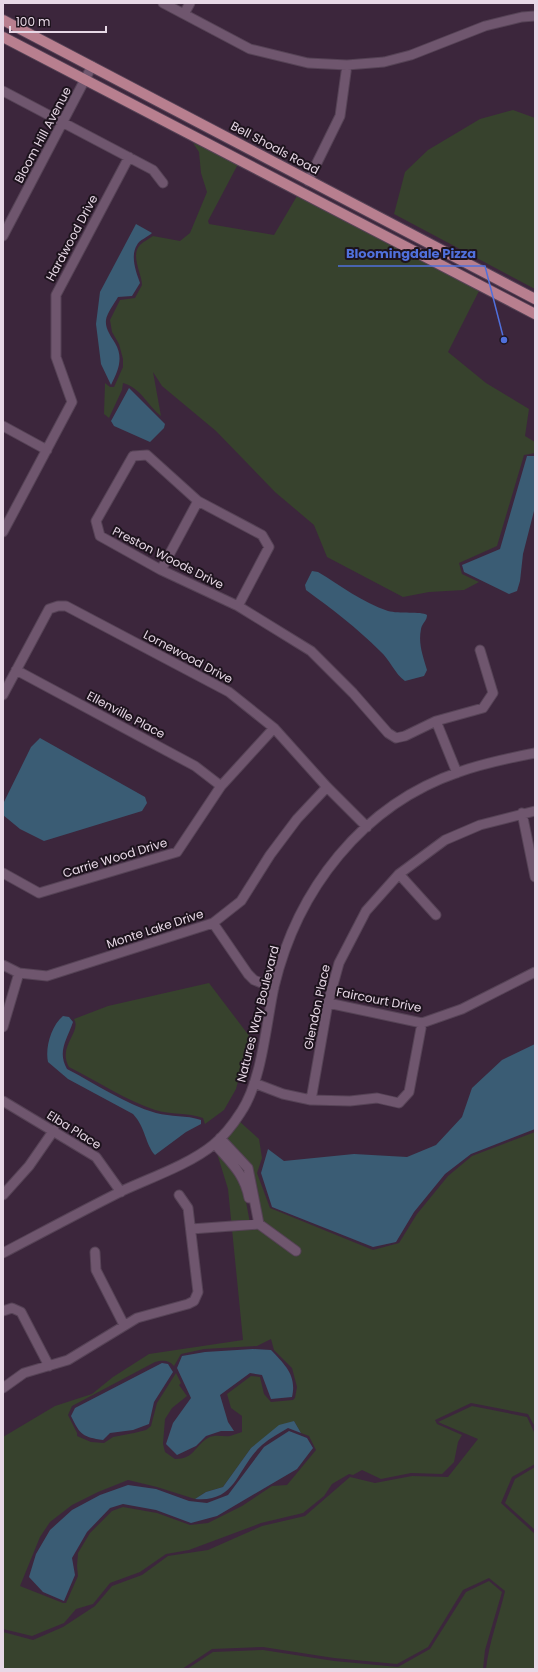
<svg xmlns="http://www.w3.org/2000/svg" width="538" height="1672" font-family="Poppins,sans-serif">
<rect width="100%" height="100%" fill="#3c263c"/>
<path fill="#37422d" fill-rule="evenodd" d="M513,110L535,118V289L394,214L405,172L428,150L480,119Z
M193,143L251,166H237L208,221L209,224L274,235L300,191L480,289L448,352L486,383L529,409L525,436L535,442V453L524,455L497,546L459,563L462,574L479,582L464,590L429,592L403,597L327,557L314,525L275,492L216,431L162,386L153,372L161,416C148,406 140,387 123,383L122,390L109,418L104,414L105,383L110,387H114L123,367V359L119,344L112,332L110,320L120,300L135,298L142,285C142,274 130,255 140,245C144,241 149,239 153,236L180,241L190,233L207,192L201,173L199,152Z
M209,983L250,1037L236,1089L224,1110L205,1124L203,1118C187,1112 171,1115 155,1110C125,1100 97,1081 69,1067C57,1046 82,1032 74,1019L108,1006Z
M239,1121L259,1139L262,1158L257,1173L270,1208L373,1250L399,1243L417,1214L448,1176L472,1156L535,1132V1427L528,1414L471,1403L435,1420L437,1424L462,1435L458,1442L454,1462L442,1474L411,1473L381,1479L362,1470L353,1475L349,1474L332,1484L324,1496L303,1513L261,1523L189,1550L166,1554L140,1572L110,1583L93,1604L76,1609L64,1623L32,1636L3,1629V1437L55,1406L92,1394L113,1377L149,1354L243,1340L228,1189L216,1150L227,1163L243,1186L250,1223L260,1228L296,1256L301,1251L262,1221C259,1204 259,1181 250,1166C244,1155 234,1147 225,1138ZM271,1339L274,1350L292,1368L297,1387L295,1398L293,1400L271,1402L264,1394L260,1377L251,1376L227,1394L231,1408L242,1416V1432C238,1433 234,1435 230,1436C223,1437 215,1434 208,1438C194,1446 195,1459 175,1459L165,1452L163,1444L165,1419L172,1408L187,1396L179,1385L181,1383L176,1373L157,1403L151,1426L146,1430L134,1433L113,1437L104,1443L91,1442L77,1436V1433L68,1415L72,1406L155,1362C163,1360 169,1360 174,1366L181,1354L204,1349L257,1346ZM294,1421L301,1433L309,1436L316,1450L287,1485L272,1486L242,1506L208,1523L190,1525L157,1513L123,1507L112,1511L90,1533L78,1553L77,1566L78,1576L66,1603H63L20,1586L40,1537L50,1522L72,1505L98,1492L128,1480L157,1487L195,1499L206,1492L223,1487L251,1448Z
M472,1406L527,1417L535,1434V1464L512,1477L501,1503L535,1534V1669H486C489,1642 499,1617 505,1591L489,1578L463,1590L428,1647L397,1664L334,1658L263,1647L212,1649L182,1669H3V1632L33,1640L63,1627L95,1606L112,1586L142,1575L168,1556L208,1550L262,1526L305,1516L350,1477L375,1483L412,1476L448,1477L478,1439L438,1422Z
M535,1467V1530L505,1503L515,1479Z
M489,1581L502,1592L485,1650L483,1669H187L213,1652L263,1650L334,1661L398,1667L430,1649L466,1592Z"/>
<path fill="#3a5c74" d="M136,224L152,233C148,237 139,240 137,245C130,256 136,272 140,283L132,296L118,297C114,304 107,313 106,320C105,329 111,336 115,343C124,358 118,371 111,385L101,364L96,324L100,292Z
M129,388L165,424L164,428L150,442L114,426L111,421Z
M527,456H535V507L523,554L520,581L517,591L509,594L464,572L462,565L500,549Z
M312,571L318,572C340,585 363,603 388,611C399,614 421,611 427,615C427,621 422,623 421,629C418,644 423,656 427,670L424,676L405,681C395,674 390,660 380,651C357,628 332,609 306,590L305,585Z
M40,738L145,797L147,803L142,811L44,841L20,829L3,815V804L31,747Z
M63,1016L69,1017L73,1022C67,1040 57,1051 67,1069C96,1084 125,1104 156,1113C171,1117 186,1115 201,1120V1124L186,1132L155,1155C145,1144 146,1128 133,1114L68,1079L48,1062C45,1048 51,1026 63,1016Z
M535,1044V1129L471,1154L445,1174L414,1212L396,1242L373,1247L272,1207L261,1173L268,1149L284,1161L354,1154L407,1157L436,1145L462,1117L472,1088L502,1060Z
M253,1349L271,1350C285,1365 297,1375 292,1397L271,1399L262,1375L250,1373L220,1395L228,1422L234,1431H221L206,1436L196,1446L177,1455L166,1444L173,1423L191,1398L177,1368L182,1356L205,1352Z
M162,1363L168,1364L173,1372L154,1402L149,1424L133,1430L110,1433L103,1440C83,1437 80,1435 71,1416L75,1408Z
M294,1421L301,1433L288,1428C280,1433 270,1438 262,1445C237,1467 237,1503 195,1499L206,1492L223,1487L251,1448L279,1425Z
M289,1431L307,1438L313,1448L297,1469L217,1516L191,1523L156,1510L123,1504L110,1508L87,1532L72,1558L75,1575L64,1601L43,1592L29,1577L36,1554L50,1530L72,1510L100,1495L128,1485L156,1489L189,1501L207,1503L228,1495L264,1447Z"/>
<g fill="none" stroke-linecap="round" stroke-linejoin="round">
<g stroke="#564356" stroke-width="11">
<path id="minor" d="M163,3L250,49L308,63L347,65L384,62L411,55L485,26L522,17L535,16
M184,14L190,3
M3,91L153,170L163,183
M308,181L340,116L347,65
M3,236L92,66
M3,426L47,450
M3,532L72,402L56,357V295L129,157
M161,570L198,501
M238,606L269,547L262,535L198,501L147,455L133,456L96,521L100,536L161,570L238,606L311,651L353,693L388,733L396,738L405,736L436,721L483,708L493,693L480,650
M16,670L195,766L221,786
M3,695L49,609L58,606H66L229,692L274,728L327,787L367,827
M436,721L457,773
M522,813L535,877
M3,873L39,893L177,852L221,786L274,728
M399,874L436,915
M213,923L248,974L254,980L274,988
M3,965L19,973L47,976L213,923L241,901L270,855L297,819L327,787
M328,1003L422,1023L462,1009L535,972
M3,1027L19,973
M254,1083L283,1094L311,1100L350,1101L377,1098L399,1103L409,1092L422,1023
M311,1100L328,1003L339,963L366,911L399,874L445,840L480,825L535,811
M3,1101L96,1157L121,1192
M220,1138L248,1168L259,1224
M215,1144C231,1163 244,1173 249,1198
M3,1195L29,1166L54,1130
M191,1229L259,1224L296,1251
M95,1252L96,1270L124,1325
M3,1253C43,1232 82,1211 122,1191C150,1178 190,1164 213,1145C223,1137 234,1123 241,1112C262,1081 266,1024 274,987C297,890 362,805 459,772C484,763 509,758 535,753
M3,1311L12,1308L21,1312L49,1366
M3,1388L24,1373L68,1360L137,1318L188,1304L194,1301L198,1292L188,1208L179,1195"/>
</g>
<g stroke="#564356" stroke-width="12">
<path id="major" d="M3,20L535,299
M3,37L535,314"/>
</g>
<use href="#minor" stroke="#6f566e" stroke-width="9"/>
<use href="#major" stroke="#b87f8f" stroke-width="10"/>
</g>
<g text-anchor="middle" stroke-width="4" stroke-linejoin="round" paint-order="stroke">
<g font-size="12" fill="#e7d8e6" stroke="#1d131d">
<text transform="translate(43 135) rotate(-62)" y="4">Bloom Hill Avenue</text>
<text transform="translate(275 148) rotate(28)" y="4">Bell Shoals Road</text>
<text transform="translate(72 238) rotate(-62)" y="4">Hardwood Drive</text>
<text transform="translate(168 558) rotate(27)" y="4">Preston Woods Drive</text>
<text transform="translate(188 657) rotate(28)" y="4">Lornewood Drive</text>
<text transform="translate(126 715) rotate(28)" y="4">Ellenville Place</text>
<text transform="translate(115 858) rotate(-17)" y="4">Carrie Wood Drive</text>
<text transform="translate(155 929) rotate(-18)" y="4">Monte Lake Drive</text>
<text transform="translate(379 1000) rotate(11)" y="4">Faircourt Drive</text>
<text transform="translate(317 1007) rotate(-78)" y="4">Glendon Place</text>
<text transform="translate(258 1014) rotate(-76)" y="4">Natures Way Boulevard</text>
<text transform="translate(74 1130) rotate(32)" y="4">Elba Place</text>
</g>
</g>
<path fill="none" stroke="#5070dc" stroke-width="1.5" d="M504 340L485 266H338"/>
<circle fill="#5070dc" stroke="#1d131d" stroke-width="1.5" cx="504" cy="340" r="4"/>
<g font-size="13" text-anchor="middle" font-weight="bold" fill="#5070dc" stroke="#1d131d" stroke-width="4" stroke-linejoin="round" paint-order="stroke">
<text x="411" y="258">Bloomingdale Pizza</text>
</g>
<rect width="538" height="1672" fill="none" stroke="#e7d8e6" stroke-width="8"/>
<path d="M10 26v6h96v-6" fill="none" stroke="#e7d8e6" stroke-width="2"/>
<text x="16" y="26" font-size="12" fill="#e7d8e6" stroke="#1d131d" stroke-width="3" paint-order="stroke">100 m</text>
</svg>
